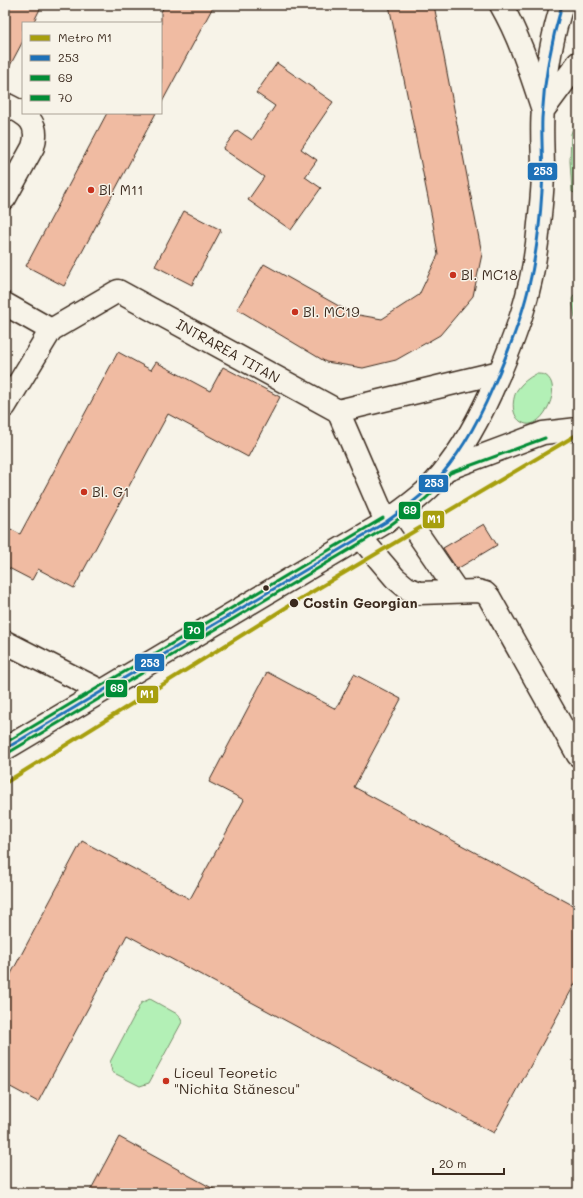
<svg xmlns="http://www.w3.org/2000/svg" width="583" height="1198" font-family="Mali,sans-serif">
<rect width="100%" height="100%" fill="#f7f3e8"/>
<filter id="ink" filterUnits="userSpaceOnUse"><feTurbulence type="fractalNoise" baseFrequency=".025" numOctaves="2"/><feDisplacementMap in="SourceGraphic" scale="8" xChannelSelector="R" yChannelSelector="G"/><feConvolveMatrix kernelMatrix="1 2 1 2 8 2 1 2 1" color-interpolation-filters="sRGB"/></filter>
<g filter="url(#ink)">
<path fill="#b3f0b6" stroke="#778d6a" d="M578,113V194L572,192L570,161L571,134Z
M578,289V322L575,317L572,299Z
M536,374C538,374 542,374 545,375C564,386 543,428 526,424C511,420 511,401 517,390C522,383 528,378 536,374Z
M150,999L179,1015L182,1022L149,1083L140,1086L112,1072L110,1062L141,1003Z"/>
<path fill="#f0bba2" stroke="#3b2a1e" d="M5,5H42L33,23H23V41L5,75Z
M165,5H214L161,104V12Z
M389,5H434L482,254L473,296L440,335L396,360L363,368L326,362L237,309L264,264L353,314L382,319L419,295L438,255L432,218Z
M277,63L333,102L301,149L317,160L305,177L321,188L291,230L248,200L264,177L223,149L237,130L252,140L275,106L256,93Z
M107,113H156L64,286L26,266Z
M184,211L221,230L192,285L155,266Z
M118,352L151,370L156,362L210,391L223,367L280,397L248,457L168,414L74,588L38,569L32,580L5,566V526L20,534Z
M484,524L497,545L457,569L443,548Z
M267,672L336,709L354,674L401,699L354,787L578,908V978L494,1133L127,935L38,1102L5,1084V985L82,841L190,899L244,800L209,782Z
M119,1137L221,1193H89Z"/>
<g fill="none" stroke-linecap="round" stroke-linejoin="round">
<g stroke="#3b2a1e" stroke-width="25">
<path id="minor" d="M5,104C25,114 41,121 33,147L5,198
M5,304L51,330L118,291L338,411L386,522
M5,406L51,330
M338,411L500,372
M447,469L543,433L578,429
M402,511L457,591
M361,538L395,578L407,588L419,593L478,591L485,593L489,597L578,755
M5,642L101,691"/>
</g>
<g stroke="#3b2a1e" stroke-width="25">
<path id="secondary" d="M544,109L578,63
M5,749L386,522C402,510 419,499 433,484C458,458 476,425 491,392C517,335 534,287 539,224C541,206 543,188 543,170C543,150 541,129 543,109C546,74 551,39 562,5"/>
</g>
<g stroke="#3b2a1e" stroke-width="25">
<path id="primary" d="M501,5C520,38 531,74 543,110"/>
</g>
<use href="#minor" stroke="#f7f3e8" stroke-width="22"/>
<use href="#secondary" stroke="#f7f3e8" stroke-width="22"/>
<use href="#primary" stroke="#f7f3e8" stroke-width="22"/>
<g stroke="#f7f3e8" stroke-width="6">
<path id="bus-1" d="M5,749L386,522C402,510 419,499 433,484C460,456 478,422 493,387C507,355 520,323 528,290C536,258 540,224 542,191C544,167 541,142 542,118C544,80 551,42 562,5"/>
</g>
<g stroke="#f7f3e8" stroke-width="6">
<path id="bus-2" d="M8,753L389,526L424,500L438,487L450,473L545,438"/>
</g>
<g stroke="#f7f3e8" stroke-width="6">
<path id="bus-3" d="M5,743L383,518"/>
</g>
<use href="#bus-1" stroke="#1d71b8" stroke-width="3"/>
<use href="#bus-2" stroke="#008d36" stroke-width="3"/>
<use href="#bus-3" stroke="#008d36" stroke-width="3"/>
<g stroke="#f7f3e8" stroke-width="7">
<path id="metro-1" d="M5,783L290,605L578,434"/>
</g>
<use href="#metro-1" stroke="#a79f0e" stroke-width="4"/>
</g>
</g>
<g fill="#c8321e" stroke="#f7f3e8" stroke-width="1.5">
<circle cx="91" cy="190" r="4"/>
<circle cx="453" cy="275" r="4"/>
<circle cx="295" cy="312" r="4"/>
<circle cx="84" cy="492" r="4"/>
<circle cx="166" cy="1081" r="4"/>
</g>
<g fill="#3b2a1e" stroke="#f7f3e8" stroke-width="1.5">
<circle cx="266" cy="588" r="3.5"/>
<circle cx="294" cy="603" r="5"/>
</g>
<g text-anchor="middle" stroke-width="3" stroke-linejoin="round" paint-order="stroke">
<g font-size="14" fill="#3b2a1e" stroke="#f7f3e8" text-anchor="start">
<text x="99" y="195">Bl. M11</text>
<text x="461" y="280">Bl. MC18</text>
<text x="303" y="317">Bl. MC19</text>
<text x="92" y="497">Bl. G1</text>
<text x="174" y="1078">Liceul Teoretic<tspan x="174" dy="16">"Nichita Stănescu"</tspan></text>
</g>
<g font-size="14" fill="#3b2a1e" stroke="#f7f3e8">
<text transform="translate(228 351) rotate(29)" y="5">INTRAREA TITAN</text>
</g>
<g font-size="14" font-weight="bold" fill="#3b2a1e" stroke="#f7f3e8" text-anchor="start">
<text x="303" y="608">Costin Georgian</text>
</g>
</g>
<g stroke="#f7f3e8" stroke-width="1.5">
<rect x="527" y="162" width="31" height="19" rx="4" fill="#1d71b8"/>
<rect x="418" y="474" width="31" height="19" rx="4" fill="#1d71b8"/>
<rect x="398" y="501" width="23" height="19" rx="4" fill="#008d36"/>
<rect x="422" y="510" width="23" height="19" rx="4" fill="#a79f0e"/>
<rect x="183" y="621" width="22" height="19" rx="4" fill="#008d36"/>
<rect x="134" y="653" width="31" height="19" rx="4" fill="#1d71b8"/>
<rect x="105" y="679" width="23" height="19" rx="4" fill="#008d36"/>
<rect x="136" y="685" width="23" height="19" rx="4" fill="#a79f0e"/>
</g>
<g font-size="11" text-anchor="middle" font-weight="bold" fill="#fff">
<text x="543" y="175">253</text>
<text x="434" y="487">253</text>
<text x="410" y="514">69</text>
<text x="434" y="523">M1</text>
<text x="194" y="634">70</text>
<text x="150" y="667">253</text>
<text x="117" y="692">69</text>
<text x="147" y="698">M1</text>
</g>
<rect width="583" height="1198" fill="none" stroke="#f7f3e8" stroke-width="20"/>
<rect x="10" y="10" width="563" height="1178" fill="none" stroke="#3b2a1e" stroke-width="1.5" filter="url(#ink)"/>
<rect x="22" y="22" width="140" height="92" fill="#f7f3e8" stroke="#aca397"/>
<rect x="30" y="35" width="20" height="6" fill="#a79f0e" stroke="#aca397"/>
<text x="58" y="42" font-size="12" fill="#3b2a1e">Metro M1</text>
<rect x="30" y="55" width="20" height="6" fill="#1d71b8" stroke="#aca397"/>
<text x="58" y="62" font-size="12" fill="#3b2a1e">253</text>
<rect x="30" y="75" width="20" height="6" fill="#008d36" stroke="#aca397"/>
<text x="58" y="82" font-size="12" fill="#3b2a1e">69</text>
<rect x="30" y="95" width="20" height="6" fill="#008d36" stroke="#aca397"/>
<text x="58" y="102" font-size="12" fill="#3b2a1e">70</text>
<path d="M433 1168v6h71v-6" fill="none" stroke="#3b2a1e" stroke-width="2"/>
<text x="439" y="1168" font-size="12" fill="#3b2a1e" stroke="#f7f3e8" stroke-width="3" paint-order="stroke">20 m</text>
</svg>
